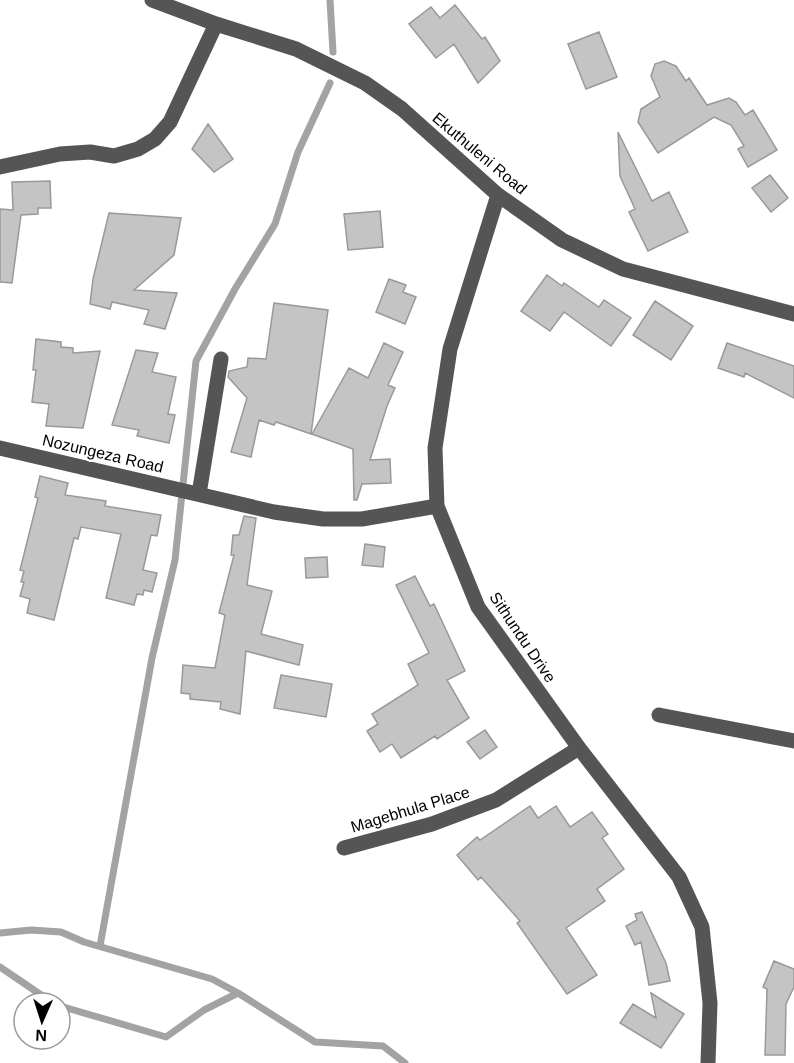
<svg xmlns="http://www.w3.org/2000/svg" width="794" height="1063" font-family="Helvetica,sans-serif">
<rect width="100%" height="100%" fill="#fff"/>
<g fill="none" stroke-linecap="round" stroke-linejoin="round">
<path stroke="#a3a3a3" stroke-width="7" d="M330,0L333,52
M0,933L31,930L61,932L84,942L212,979L238,993
M100,946L152,658L175,560L196,361L235,289L275,224L298,152L330,83
M0,967L53,1003
M60,1006L166,1037L204,1010L238,993L315,1042L383,1046L405,1063"/>
</g>
<path fill="#c4c4c4" stroke="#999" stroke-width="1.5" d="M455,5L482,39L485,37L500,61L478,83L454,44L436,58L409,24L431,7L440,18Z
M599,32L617,77L586,89L568,44Z
M664,61L676,66L686,81L689,78L707,105L729,98L736,102L745,115L753,110L777,150L748,167L738,149L744,146L731,125L714,117L658,153L638,122L641,109L660,97L651,76L655,64Z
M208,124L233,159L214,172L192,149Z
M618,132L652,201L669,192L688,232L648,251L629,212L635,209L620,176Z
M770,175L788,198L771,212L752,188Z
M50,181L51,208H38V214L21,215L12,283L0,282V209L13,210L12,182Z
M380,211L383,247L348,250L344,214Z
M109,213L181,218L174,255L134,290L177,293L165,329L144,324L149,310L112,302L110,309L90,304L93,279Z
M547,275L562,286L564,283L599,307L604,300L631,318L611,346L564,312L550,331L521,311Z
M389,279L406,285L403,292L416,297L405,324L376,312Z
M655,301L693,326L671,360L633,335Z
M274,303L328,310L311,434L276,422L274,425L259,420L251,457L231,452L247,398L228,377L229,371L247,367L248,358L266,359Z
M36,339L61,342V347L73,348V353L100,351L83,428L46,426L49,404L32,402L36,370H33Z
M384,343L403,352L388,385L395,388L387,406L370,460L390,459L391,483L362,484L357,500H354L353,449L312,434L349,368L368,378Z
M727,343L794,366V398L745,373L744,377L718,368Z
M136,350L158,353L152,372L176,377L168,414L175,415L169,443L137,436L139,430L112,425Z
M40,476L68,483L65,495L106,501L105,506L161,515L157,536L151,535L143,570L157,573L152,592L144,590L143,595L137,594L134,605L106,598L121,534L81,527L78,539L74,538L54,620L27,613L30,599L20,596L24,582H21L24,571L20,570L38,498L35,497Z
M244,516L256,518L247,585L272,591L261,634L303,645L299,665L246,651L240,714L220,709L221,702L190,699V694L181,693L183,665L215,668L225,615L219,613L234,555H231L233,535H239Z
M365,544L385,547L383,567L362,565Z
M327,557L328,577L306,578L305,558Z
M415,576L430,606L434,604L465,671L447,680L469,718L437,739L435,736L401,758L392,744L380,752L367,731L378,724L372,714L418,685L408,664L429,653L396,585Z
M281,675L332,684L326,717L274,708Z
M485,730L497,747L480,759L467,742Z
M530,806L538,818L556,806L570,827L592,812L608,834L602,838L624,869L597,889L605,901L566,928L597,975L567,994L517,923L520,921L481,877L478,880L457,855L477,837L480,840Z
M642,912L666,963L670,981L649,985L641,942L635,945L626,926L637,920L635,914Z
M774,961L794,969V987L786,1004L785,1055H765L767,989L763,987Z
M651,993L684,1014L661,1048L620,1023L633,1004L656,1018Z"/>
<g fill="none" stroke-linecap="round" stroke-linejoin="round">
<path stroke="#555" stroke-width="15" d="M152,0L216,24L296,49L365,83L402,109L498,195L562,240L623,269L794,314
M0,167L60,154L90,152L114,156L138,149L155,139L170,122L216,24
M498,195L450,349L435,448L437,506L478,607L579,748L679,877L702,927L710,1003L708,1063
M0,448L274,512L323,519H362L437,506
M199,494L221,359
M659,715L794,741
M344,848L432,824L496,800L579,748"/>
</g>
<g text-anchor="middle" stroke-width="4.5" stroke-linejoin="round" paint-order="stroke">
<g font-size="16" fill="#000" stroke="#fff">
<text transform="translate(480 153) rotate(40)" y="6">Ekuthuleni Road</text>
<text transform="translate(103 453) rotate(13)" y="6">Nozungeza Road</text>
<text transform="translate(523 637) rotate(56)" y="6">Sithundu Drive</text>
<text transform="translate(410 809) rotate(-17)" y="6">Magebhula Place</text>
</g>
</g>
<g transform="translate(42 1021) rotate(183)"><circle r="28" fill="#ffffff" stroke="#999999" stroke-width="1.5"/>
<path d="M0-4.5L10 22L0 15L-10 22Z" fill="#000000"/>
<text y="-9" font-size="16" font-weight="bold" text-anchor="middle" fill="#000000">N</text>
</g>
</svg>
